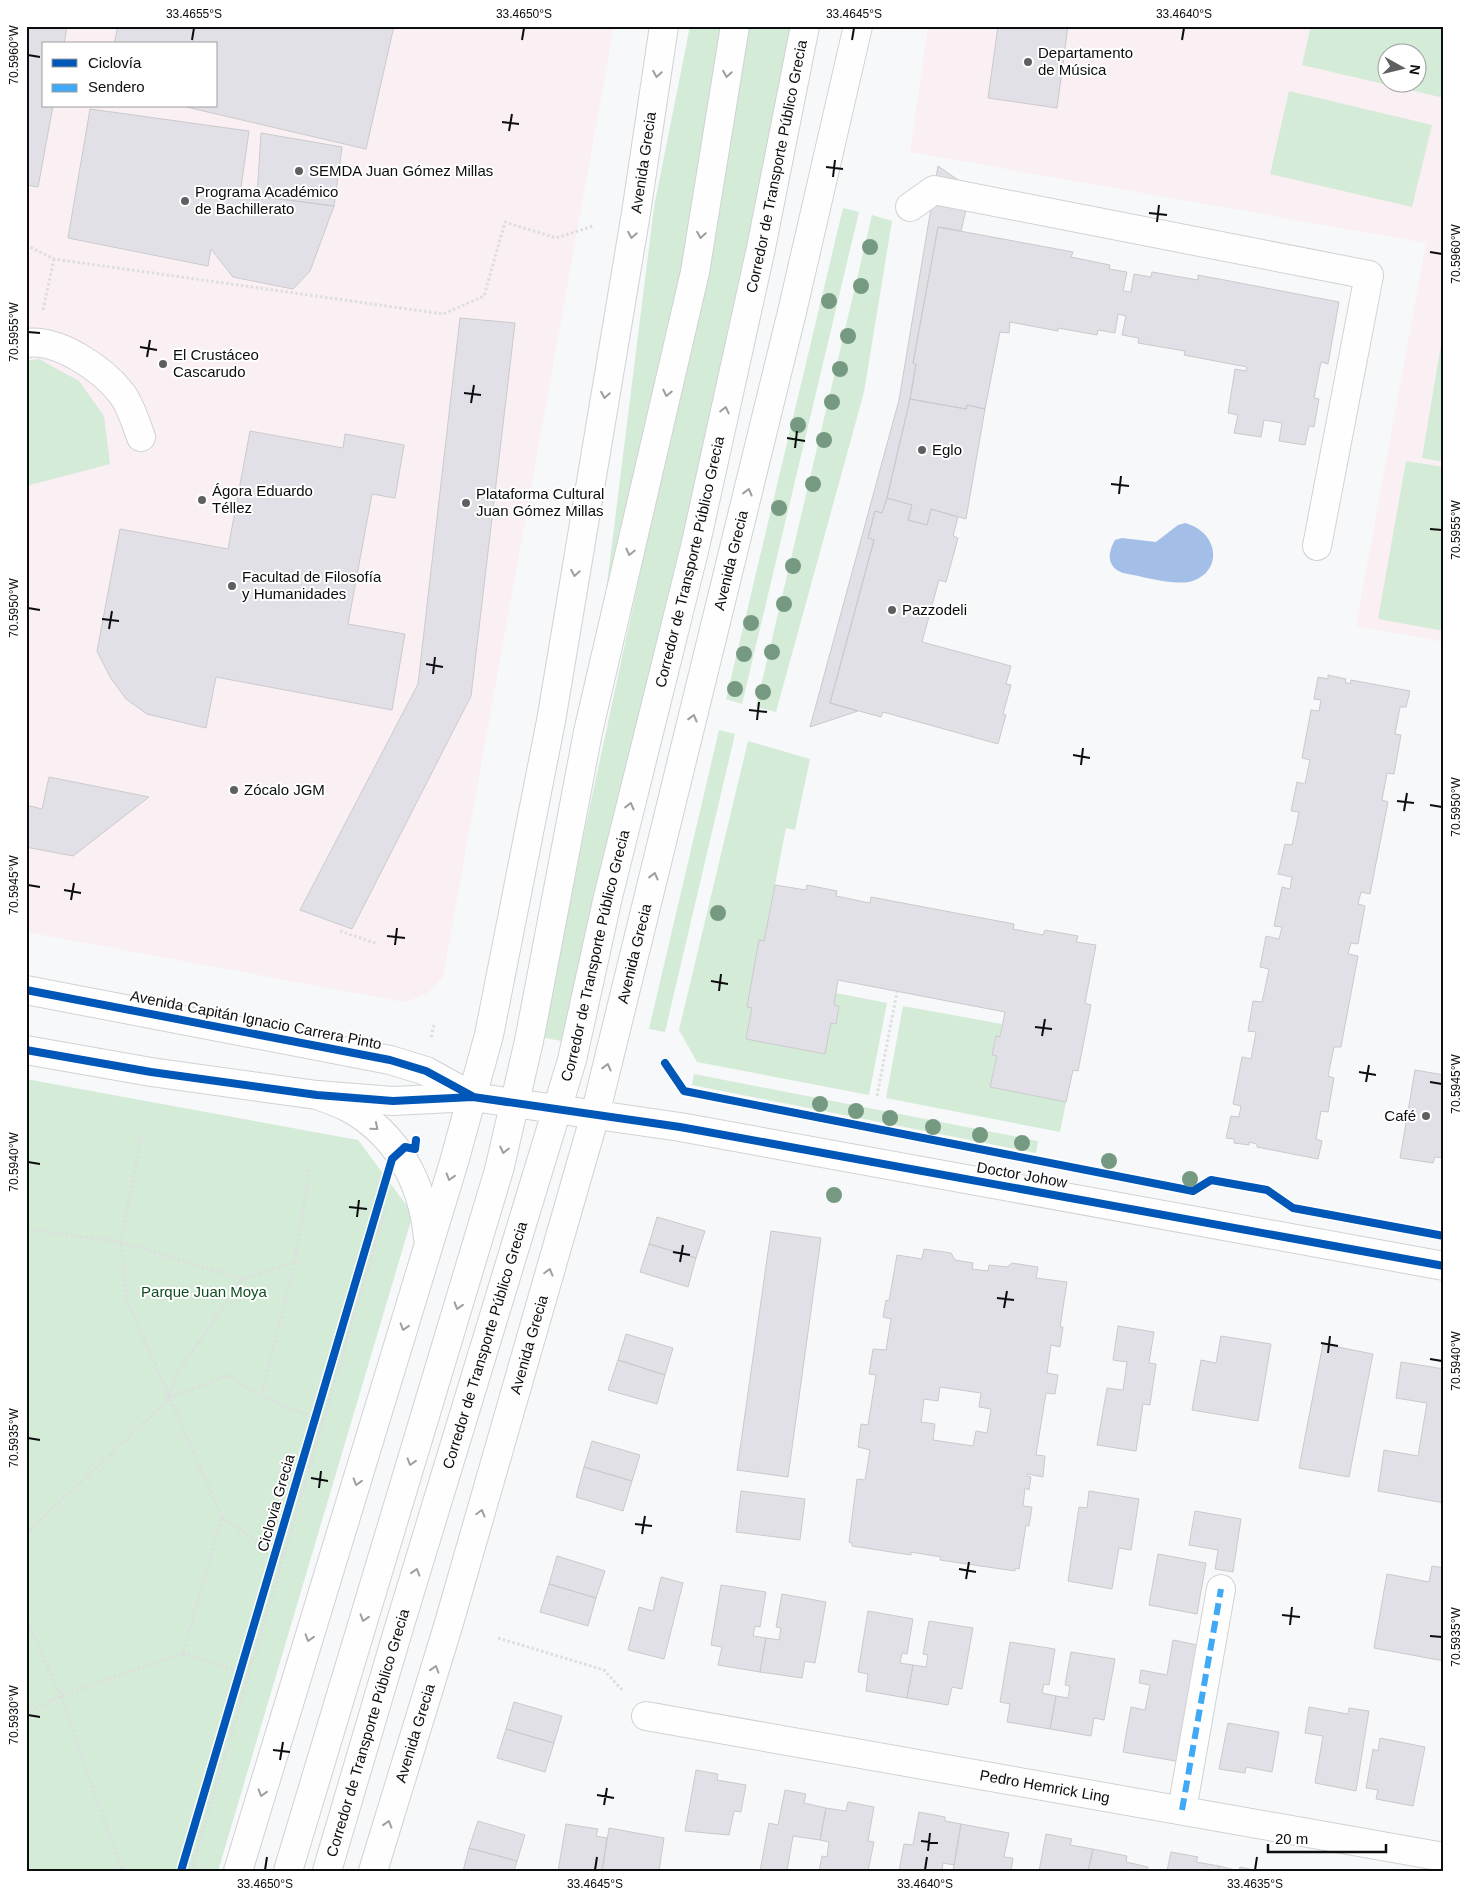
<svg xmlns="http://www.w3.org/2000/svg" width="1470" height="1897" font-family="Helvetica,sans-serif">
<rect width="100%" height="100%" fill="#f6f8fa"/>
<path fill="#faeff2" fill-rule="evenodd" d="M26,26H614L443,977L427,994L404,1002L26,932ZM44,44H216V106H44Z
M928,26H1444V642L1356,626L1426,243L910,152ZM1388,52H1418V82H1388Z"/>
<path fill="#d4ebd7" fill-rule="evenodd" d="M690,26H721L686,252L606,592L654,207Z
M745,26H793L703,451L561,1041L540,1037L682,380Z
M1311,26H1444V98L1302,65ZM1388,52H1418V82H1388Z
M1289,91L1432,125L1412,207L1270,174Z
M843,208L859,212L742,704L726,699Z
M872,215L892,221L864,392L776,712L756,707Z
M1444,327V462L1422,458Z
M39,359L79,381L104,416L110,464L26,486V361Z
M1406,461L1444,467V631L1378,619Z
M719,730L735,734L665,1032L649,1029Z
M748,741L810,759L795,830L786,828L764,941H759L747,1007L752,1008L746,1038L825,1054L831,1023L836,1024L839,1006L834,1005L836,993L887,1003L869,1095L697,1062L679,1030Z
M903,1006L1002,1024L1000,1037L996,1036L992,1054L997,1056L990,1087L1066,1102L1060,1132L886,1098Z
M694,1074L1038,1141L1036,1153L692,1085Z
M26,1079L358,1140L413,1214L218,1871H26Z"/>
<path fill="#a3bfe8" d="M1185,523C1221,533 1223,574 1189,582C1172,585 1140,576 1123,573C1107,567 1107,554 1115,540L1122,538L1156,542L1178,525Z"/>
<path fill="#e2e0e7" stroke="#cacacc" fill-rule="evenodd" d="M26,26H67L64,44H44V106H53L38,187L26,185Z
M118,26H394L366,149L182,106H216V44H114Z
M998,26H1068L1057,108L988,98Z
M90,109L249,131L240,194L334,206L310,271L293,289L233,277L211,249L208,266L68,238Z
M261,133L342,147L334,206L257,196Z
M938,166L971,189L961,231L938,227L913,363L916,364L910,399L887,498L882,513L875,511L868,538L874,540L830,703L858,711L810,727L899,400Z
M938,227L1073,252L1071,257L1110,265L1109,269L1127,272L1123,291L1131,292L1134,274L1151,277L1152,272L1198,280V275L1339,302L1328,364L1321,362L1314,398L1319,399L1314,427L1309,426L1305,445L1279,441L1282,423L1264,420L1261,437L1234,433L1238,415L1228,413L1235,369L1246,371L1247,367L1184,355L1185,351L1138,343L1139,338L1122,335L1126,316L1118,314L1115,333L1098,330L1097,335L1058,328V331L1010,322L1009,333L1000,332L985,409L967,405L966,409L910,399L916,364L913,363Z
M460,318L515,323L471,696L352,929L300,910L418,684Z
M910,399L966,409L967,405L985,409L966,519L931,509L927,525L908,520L912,505L887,498Z
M250,431L343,448L345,434L404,445L395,498L372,494L348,624L405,634L392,710L216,677L206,728L147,714L126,699L110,677L97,651L120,529L228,549Z
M887,498L912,505L908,520L927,525L931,509L958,517L953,536L958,538L946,582L939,580L922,642L1011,666L1006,684L1011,685L1003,714L1006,715L998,744L883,712L881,717L830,703L874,540L868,538L875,511L882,513Z
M1328,675L1346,679L1345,682L1350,684L1351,680L1410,691L1406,707H1400L1395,734L1401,735L1394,774L1387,773L1382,800L1388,802L1370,894L1361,892L1358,904L1365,906L1358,944L1351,943L1348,954L1358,956L1341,1047H1334L1328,1076L1334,1078L1328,1112L1321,1111L1316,1139L1322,1141L1318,1159L1257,1147V1144L1249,1142V1145L1234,1143V1139L1226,1138L1231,1116L1239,1117L1241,1106L1233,1104L1242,1057L1251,1059L1256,1032L1248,1031L1253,1001L1262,1002L1269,969L1260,967L1266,936L1279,939L1282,927L1274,926L1282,887L1290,889L1292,877L1278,874L1285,844L1292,845L1299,812L1291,811L1297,782L1305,784L1310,760L1302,758L1311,710L1319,711L1321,700L1314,699L1318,677L1328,679Z
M49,777L149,797L73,856L26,847V805L42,809Z
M775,885L806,890L807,885L837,891L836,896L870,903L871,897L1014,924L1013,929L1043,935L1045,930L1078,936L1076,942L1096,945L1085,1003L1091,1005L1078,1071L1073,1070L1066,1102L990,1087L997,1056L992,1055L996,1036L1000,1037L1005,1012L838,980L834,1005L839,1006L836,1024L831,1023L825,1054L746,1039L752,1008L747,1007L759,940L764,941Z
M1415,1070L1444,1075V1158L1435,1157L1433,1163L1400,1158Z
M657,1217L705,1231L696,1258L649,1244Z
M771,1231L821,1238L788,1477L737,1470Z
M649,1244L696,1258L688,1287L640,1272Z
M924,1249L951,1253L955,1260L973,1263L972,1269L988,1271L989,1265L1007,1267L1012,1263L1038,1267L1036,1278L1067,1282L1060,1327H1063L1060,1347L1051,1345L1047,1373L1058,1375L1055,1394L1046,1393L1036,1455L1045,1456L1043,1477L1028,1474L1027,1476L1031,1477L1029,1490L1025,1488L1023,1506L1032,1507L1029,1526L1026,1525L1019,1569L1015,1568V1571L940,1560L941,1557L911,1552V1555L852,1546V1543L849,1542L857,1479L865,1480L870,1450L858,1447L861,1424L868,1425L876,1375L869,1374L873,1349L886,1350L891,1319L883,1317L886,1300L889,1301L897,1255L922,1259ZM940,1387L981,1393L979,1407L991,1409L987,1433L976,1431L973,1446L933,1440L935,1424L921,1422L924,1399L938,1401Z
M1118,1326L1154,1332L1149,1363L1156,1364L1150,1405L1143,1404L1136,1451L1097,1445L1107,1388L1123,1390L1127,1362L1113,1360Z
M626,1334L673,1348L665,1375L618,1360Z
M1221,1336L1271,1344L1258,1421L1192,1410L1201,1360L1216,1363Z
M1323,1344L1373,1354L1349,1477L1299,1468Z
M618,1360L665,1375L657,1404L608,1390Z
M1401,1362L1444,1369V1503L1378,1491L1384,1450L1418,1456L1427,1403L1396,1398Z
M592,1441L640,1455L632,1481L584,1467Z
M584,1467L632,1481L623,1511L576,1497Z
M741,1491L805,1499L800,1540L736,1532Z
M1089,1491L1139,1499L1131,1550L1119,1548L1112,1589L1068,1581L1079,1507L1087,1508Z
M1195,1511L1241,1519L1233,1572L1215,1569L1218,1550L1189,1545Z
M1158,1554L1206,1563L1197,1614L1149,1605Z
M557,1556L605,1571L596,1598L549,1584Z
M1432,1566L1444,1568V1661L1374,1648L1387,1574L1429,1582Z
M661,1577L683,1583L664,1659L628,1650L639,1607L653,1611Z
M549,1584L596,1598L588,1626L540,1612Z
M721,1585L766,1592L760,1627L755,1626L753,1636L766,1638L760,1672L718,1665L722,1647L711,1645Z
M782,1594L826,1602L815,1663L805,1661L802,1678L760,1672L766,1638L779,1640L781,1628L776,1627Z
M868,1611L913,1619L907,1654L902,1653L900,1663L913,1665L907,1698L866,1691L868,1674L858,1672Z
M929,1621L973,1628L962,1689L952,1687L948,1705L907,1698L913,1665L926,1667L928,1655L923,1654Z
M1173,1640L1202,1646L1181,1762L1123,1752L1131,1707L1145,1710L1150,1685L1139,1683L1141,1670L1167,1675Z
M1010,1642L1055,1649L1049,1685L1044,1684L1042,1693L1056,1696L1050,1729L1007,1722L1010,1704L1000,1702Z
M1071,1652L1115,1659L1104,1720L1094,1718L1091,1736L1050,1729L1056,1696L1068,1698L1070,1686L1065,1685Z
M514,1702L562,1716L554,1743L506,1729Z
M1309,1707L1348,1714L1349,1708L1369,1711L1356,1791L1315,1783L1323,1736L1305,1733Z
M1228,1723L1279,1732L1272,1772L1246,1767L1245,1773L1219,1769Z
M506,1729L554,1743L545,1772L497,1758Z
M1380,1738L1425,1747L1413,1806L1376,1799L1378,1790L1366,1788L1373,1749L1378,1751Z
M696,1770L718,1774L717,1780L746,1785L741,1812L734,1811L729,1835L685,1831Z
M785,1790L806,1794L804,1803L826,1808L820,1840L793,1836L787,1871H760L769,1823L778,1825Z
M848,1802L874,1807L868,1841L874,1842L868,1871H819L822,1856L827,1857L829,1842L820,1840L826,1808L846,1811Z
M919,1812L945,1817V1821L961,1824L954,1865L943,1863L942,1871H899L904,1844L913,1845Z
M478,1821L525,1835L517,1861L469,1848Z
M566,1824L598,1829L596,1836L607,1838L602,1871H558Z
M961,1824L1009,1833L1004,1857L1013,1858L1011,1871H953Z
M609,1828L664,1838L659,1871H602Z
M1046,1834L1072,1839L1070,1845L1093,1849L1088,1871H1039Z
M469,1848L517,1861L514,1871H463Z
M1093,1849L1127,1856L1126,1862L1148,1867L1147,1871H1088Z
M1171,1852L1198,1857L1196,1862L1219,1866L1218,1871H1167Z
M1219,1866L1239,1871L1240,1867L1259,1871H1218Z"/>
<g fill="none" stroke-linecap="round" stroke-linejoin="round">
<g stroke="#d0d2d3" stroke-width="30">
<g id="minor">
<path d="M910,207L934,190L1369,275L1317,546"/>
<path d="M26,343C59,339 103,369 122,394C131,406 136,424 141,437"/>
<path d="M26,990L390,1060L426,1071L473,1097"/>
<path d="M26,1050L151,1072L317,1095L393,1101L473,1097L680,1127L1444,1266"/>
<path id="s1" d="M646,1716L1444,1857"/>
<path d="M1182,1810L1221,1589"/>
<path d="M288,1871L499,1170L529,1041L588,732L695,272L735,26"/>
<path id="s2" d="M327,1871L398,1631L572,1060L607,901L695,547L761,248L805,26"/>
</g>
</g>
<g stroke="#d0d2d3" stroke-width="30">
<g id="major">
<path d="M317,1095C328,1099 339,1103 349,1108C398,1135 423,1184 428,1238"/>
<path id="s3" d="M238,1871L454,1162L489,1035L551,721L636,213L664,26"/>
<path id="s4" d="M373,1871L449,1623L595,1115L792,312L858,26"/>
</g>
</g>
<path stroke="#dddede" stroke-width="3" stroke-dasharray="2.5 2.5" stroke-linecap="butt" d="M26,245L54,259L443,314L484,296L505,222L556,238L593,226
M43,310L54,259
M340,931L378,944
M431,1037L434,1025
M877,1096L897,992
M26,1229L121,1242L242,1279
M261,1396L295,1262
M169,1398L229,1375L261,1396L323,1421
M222,1517L275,1555L283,1557
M26,1534L169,1399L177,1374L242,1279L295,1262L310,1165
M26,1619L61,1696L122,1871
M498,1638L604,1670L623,1691
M183,1653L249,1675
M26,1713L61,1696L183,1653L222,1517L127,1300L121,1242L142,1132
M191,1871L386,1207"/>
<use href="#minor" stroke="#fefefe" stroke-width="28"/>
<use href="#major" stroke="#fefefe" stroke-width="28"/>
<path stroke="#3fa9f5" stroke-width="6" stroke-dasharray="12 6" stroke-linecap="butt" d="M1182,1810L1221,1589"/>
<g stroke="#fff" stroke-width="11">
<path id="cycleway" d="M26,990L390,1060L426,1071L472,1096
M26,1050L151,1072L317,1095L393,1101L473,1097L680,1127L1444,1266
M665,1063L684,1091L1193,1191L1211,1180L1267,1190L1293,1208L1444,1236
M181,1871L392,1159L405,1147L415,1149L416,1140"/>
</g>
<use href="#cycleway" stroke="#0057b8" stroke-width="8"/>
</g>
<g fill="#769a81">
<circle cx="870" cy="247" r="8"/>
<circle cx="861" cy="286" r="8"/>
<circle cx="829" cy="301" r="8"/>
<circle cx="848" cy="336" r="8"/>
<circle cx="840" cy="369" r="8"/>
<circle cx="832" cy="402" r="8"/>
<circle cx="798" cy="425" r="8"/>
<circle cx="824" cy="440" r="8"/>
<circle cx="813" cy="484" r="8"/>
<circle cx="779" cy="508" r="8"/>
<circle cx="793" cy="566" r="8"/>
<circle cx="784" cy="604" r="8"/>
<circle cx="751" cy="623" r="8"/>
<circle cx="772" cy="652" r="8"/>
<circle cx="744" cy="654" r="8"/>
<circle cx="735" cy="689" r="8"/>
<circle cx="763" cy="692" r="8"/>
<circle cx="718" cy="913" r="8"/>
<circle cx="820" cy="1104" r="8"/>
<circle cx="856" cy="1111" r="8"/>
<circle cx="890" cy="1118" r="8"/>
<circle cx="933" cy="1127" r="8"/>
<circle cx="980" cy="1135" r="8"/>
<circle cx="1022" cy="1143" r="8"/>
<circle cx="1109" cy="1161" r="8"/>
<circle cx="1190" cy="1179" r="8"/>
<circle cx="834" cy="1195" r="8"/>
</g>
<defs><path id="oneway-chevron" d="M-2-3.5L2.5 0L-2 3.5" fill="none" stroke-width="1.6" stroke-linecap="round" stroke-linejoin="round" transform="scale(1.25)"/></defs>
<g stroke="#9d9e9e">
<use href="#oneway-chevron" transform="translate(657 74) rotate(99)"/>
<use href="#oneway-chevron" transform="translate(727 74) rotate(99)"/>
<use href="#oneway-chevron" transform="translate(632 235) rotate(100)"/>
<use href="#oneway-chevron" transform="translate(701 235) rotate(99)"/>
<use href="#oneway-chevron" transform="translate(667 393) rotate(103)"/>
<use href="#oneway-chevron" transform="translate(605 395) rotate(100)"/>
<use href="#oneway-chevron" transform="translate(725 410) rotate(-77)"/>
<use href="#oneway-chevron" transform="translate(748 492) rotate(-76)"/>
<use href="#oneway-chevron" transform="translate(630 552) rotate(103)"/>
<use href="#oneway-chevron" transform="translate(575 573) rotate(100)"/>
<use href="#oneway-chevron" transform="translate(693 718) rotate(-76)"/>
<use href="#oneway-chevron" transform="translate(630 806) rotate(-76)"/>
<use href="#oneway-chevron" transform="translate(654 876) rotate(-76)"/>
<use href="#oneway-chevron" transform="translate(607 1067) rotate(-76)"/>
<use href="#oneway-chevron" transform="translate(375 1127) rotate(40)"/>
<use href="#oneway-chevron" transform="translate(504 1150) rotate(103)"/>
<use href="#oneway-chevron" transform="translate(450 1177) rotate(107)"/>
<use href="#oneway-chevron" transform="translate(549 1272) rotate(-74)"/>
<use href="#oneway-chevron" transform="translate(458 1306) rotate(107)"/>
<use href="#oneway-chevron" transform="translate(404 1327) rotate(107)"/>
<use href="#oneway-chevron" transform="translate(411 1462) rotate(107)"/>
<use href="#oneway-chevron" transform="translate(357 1482) rotate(107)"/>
<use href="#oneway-chevron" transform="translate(481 1513) rotate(-74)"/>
<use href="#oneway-chevron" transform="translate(416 1572) rotate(-73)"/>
<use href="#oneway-chevron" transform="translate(364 1618) rotate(107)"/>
<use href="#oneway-chevron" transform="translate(309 1638) rotate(107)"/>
<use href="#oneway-chevron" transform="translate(435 1669) rotate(-73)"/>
<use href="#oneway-chevron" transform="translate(262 1793) rotate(107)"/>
<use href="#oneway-chevron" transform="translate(388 1824) rotate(-73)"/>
</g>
<path fill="none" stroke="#0c0d0e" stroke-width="2" d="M192,40L194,28M522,40L524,28M852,40L854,28M1182,40L1184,28M28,55L40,57M502,122L519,124M509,131L512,114M826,167L843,169M833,177L835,160M1149,213L1167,215M1157,222L1159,205M1430,252L1442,254M28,332L40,333M140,347L157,350M147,357L150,340M464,393L481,395M471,403L474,385M787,438L805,441M795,448L797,431M1111,484L1129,486M1119,494L1121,476M1430,529L1442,530M28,608L40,610M102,619L119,621M109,629L112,611M426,664L443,667M433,674L435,657M749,710L767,712M757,720L759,702M1073,755L1090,758M1081,765L1083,748M1397,801L1414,803M1430,805L1442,807M1404,811L1407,793M28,885L40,887M64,890L81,893M71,900L74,883M387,936L405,938M395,945L397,928M711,981L728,984M719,991L721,974M1035,1027L1052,1029M1042,1036L1045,1019M1359,1072L1376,1075M1366,1082L1369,1065M1430,1082L1442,1084M28,1162L40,1164M349,1207L367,1209M357,1217L359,1200M673,1252L690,1255M680,1262L683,1245M997,1298L1014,1300M1004,1308L1007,1291M1321,1343L1338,1346M1328,1353L1330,1336M1430,1359L1442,1361M28,1438L40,1440M311,1478L328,1481M319,1488L321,1471M635,1524L652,1526M642,1534L645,1516M959,1569L976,1572M966,1579L969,1562M1282,1615L1300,1617M1290,1625L1292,1607M1430,1636L1442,1637M28,1715L40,1717M273,1750L290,1752M280,1760L283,1742M597,1795L614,1798M604,1805L607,1788M921,1841L938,1843M928,1851L930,1833M265,1870L267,1857M595,1870L597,1857M925,1870L927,1857M1255,1870L1257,1857"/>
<g fill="#5e5f61" stroke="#fff" stroke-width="2">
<circle cx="1028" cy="62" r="5"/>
<circle cx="299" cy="171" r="5"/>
<circle cx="185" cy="201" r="5"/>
<circle cx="163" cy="364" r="5"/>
<circle cx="922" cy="450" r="5"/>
<circle cx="202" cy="500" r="5"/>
<circle cx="466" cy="503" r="5"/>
<circle cx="232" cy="586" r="5"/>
<circle cx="892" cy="610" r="5"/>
<circle cx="234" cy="790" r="5"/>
<circle cx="1426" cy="1116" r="5"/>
</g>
<g text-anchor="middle" stroke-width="4" stroke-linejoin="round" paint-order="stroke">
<g font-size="15" fill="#0c0d0e" stroke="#fff" text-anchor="start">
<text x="1038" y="58">Departamento<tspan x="1038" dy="17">de Música</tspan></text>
<text x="309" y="176">SEMDA Juan Gómez Millas</text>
<text x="195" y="197">Programa Académico<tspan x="195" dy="17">de Bachillerato</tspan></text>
<text x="173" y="360">El Crustáceo<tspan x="173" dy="17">Cascarudo</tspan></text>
<text x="932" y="455">Eglo</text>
<text x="212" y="496">Ágora Eduardo<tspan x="212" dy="17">Téllez</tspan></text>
<text x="476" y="499">Plataforma Cultural<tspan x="476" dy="17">Juan Gómez Millas</tspan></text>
<text x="242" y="582">Facultad de Filosofía<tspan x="242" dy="17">y Humanidades</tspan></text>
<text x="902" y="615">Pazzodeli</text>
<text x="244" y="795">Zócalo JGM</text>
<text x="1416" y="1121" text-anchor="end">Café</text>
</g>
<g font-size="15" fill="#0c0d0e" stroke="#fff">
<text dy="5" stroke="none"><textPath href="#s3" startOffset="1759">Avenida Grecia</textPath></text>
<text dy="5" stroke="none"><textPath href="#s2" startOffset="1764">Corredor de Transporte Público Grecia</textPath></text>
<text dy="5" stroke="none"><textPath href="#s4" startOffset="1359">Avenida Grecia</textPath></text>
<text dy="5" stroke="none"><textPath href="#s2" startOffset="1359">Corredor de Transporte Público Grecia</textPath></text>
<text dy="5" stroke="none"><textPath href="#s4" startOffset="954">Avenida Grecia</textPath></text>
<text dy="5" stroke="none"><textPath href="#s2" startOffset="954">Corredor de Transporte Público Grecia</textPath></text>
<text transform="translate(256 1020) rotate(11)" y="5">Avenida Capitán Ignacio Carrera Pinto</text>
<text transform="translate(1022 1175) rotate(10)" y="5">Doctor Johow</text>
<text dy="5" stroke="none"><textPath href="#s4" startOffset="549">Avenida Grecia</textPath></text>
<text dy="5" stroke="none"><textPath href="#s2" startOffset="549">Corredor de Transporte Público Grecia</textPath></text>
<text transform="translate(276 1503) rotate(-74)" y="5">Ciclovia Grecia</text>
<text dy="5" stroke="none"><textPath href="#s2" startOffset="144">Corredor de Transporte Público Grecia</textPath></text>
<text dy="5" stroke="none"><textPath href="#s4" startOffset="144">Avenida Grecia</textPath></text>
<text dy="5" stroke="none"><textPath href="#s1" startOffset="405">Pedro Hemrick Ling</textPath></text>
</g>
<g font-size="15" fill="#0e4e1e" stroke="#fff">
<text x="204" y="1297">Parque Juan Moya</text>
</g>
</g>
<rect width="1470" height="1897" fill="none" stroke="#ffffff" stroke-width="55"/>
<rect x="42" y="42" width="175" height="65" fill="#ffffff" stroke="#9e9e9f"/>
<rect x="52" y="59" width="25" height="8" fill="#0057b8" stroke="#9e9e9f"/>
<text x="88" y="68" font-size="15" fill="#0c0d0e">Ciclovía</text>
<rect x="52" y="84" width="25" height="8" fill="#3fa9f5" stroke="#9e9e9f"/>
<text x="88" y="92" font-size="15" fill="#0c0d0e">Sendero</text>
<g transform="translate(1402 68) rotate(98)"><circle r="24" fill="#ffffff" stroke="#9e9e9f"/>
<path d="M0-4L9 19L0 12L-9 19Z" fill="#5e5f61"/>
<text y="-8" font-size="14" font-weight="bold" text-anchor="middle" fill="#0c0d0e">N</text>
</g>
<path d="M1268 1844v8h118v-8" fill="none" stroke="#0c0d0e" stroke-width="2.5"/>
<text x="1275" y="1844" font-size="15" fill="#0c0d0e" stroke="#ffffff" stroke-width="4" paint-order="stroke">20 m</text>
<rect x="28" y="28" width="1414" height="1842" fill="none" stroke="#0c0d0e" stroke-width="2"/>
<g font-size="12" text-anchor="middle" fill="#0c0d0e">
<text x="194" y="18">33.4655°S</text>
<text x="524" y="18">33.4650°S</text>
<text x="854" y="18">33.4645°S</text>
<text x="1184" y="18">33.4640°S</text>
<text transform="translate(14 55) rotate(-90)" y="4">70.5960°W</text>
<text transform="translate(1456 254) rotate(-90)" y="4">70.5960°W</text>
<text transform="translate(14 332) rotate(-90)" y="4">70.5955°W</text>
<text transform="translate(1456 530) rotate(-90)" y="4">70.5955°W</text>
<text transform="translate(14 608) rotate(-90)" y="4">70.5950°W</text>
<text transform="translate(1456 807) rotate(-90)" y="4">70.5950°W</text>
<text transform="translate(14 885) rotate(-90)" y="4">70.5945°W</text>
<text transform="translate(1456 1084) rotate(-90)" y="4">70.5945°W</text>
<text transform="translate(14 1162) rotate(-90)" y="4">70.5940°W</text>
<text transform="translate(1456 1361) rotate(-90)" y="4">70.5940°W</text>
<text transform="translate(14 1438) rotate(-90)" y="4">70.5935°W</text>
<text transform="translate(1456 1637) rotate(-90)" y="4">70.5935°W</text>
<text transform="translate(14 1715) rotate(-90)" y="4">70.5930°W</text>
<text x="265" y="1888">33.4650°S</text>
<text x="595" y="1888">33.4645°S</text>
<text x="925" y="1888">33.4640°S</text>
<text x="1255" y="1888">33.4635°S</text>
</g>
</svg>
